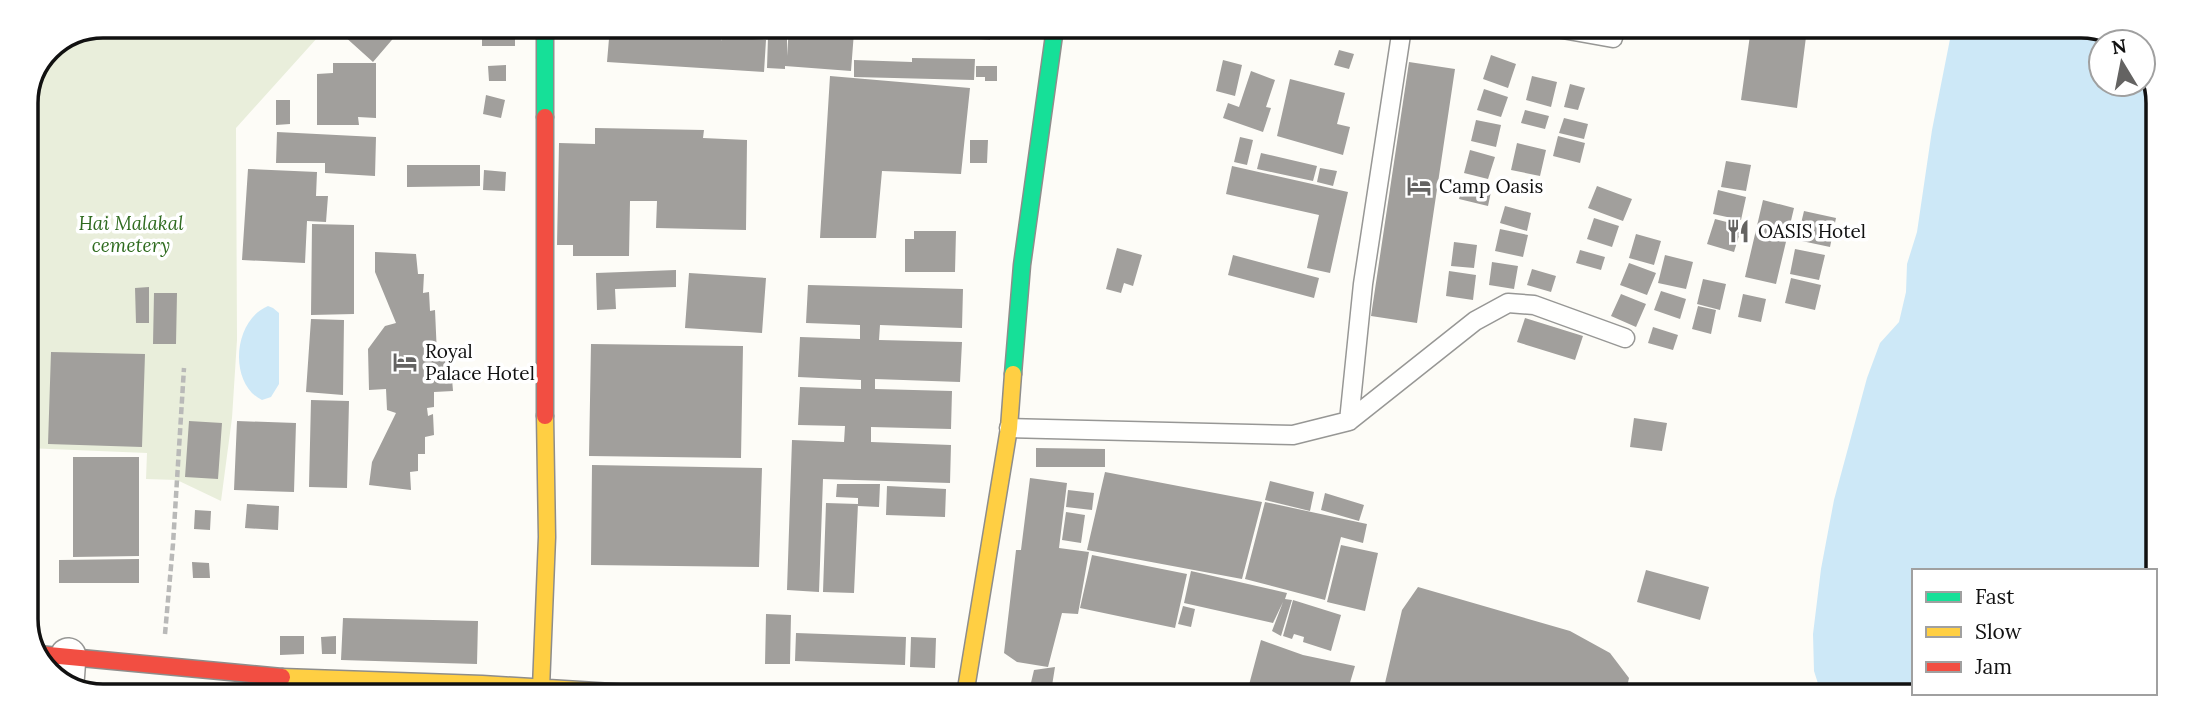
<svg xmlns="http://www.w3.org/2000/svg" width="2185" height="723" font-family="Lora,serif">
<rect width="100%" height="100%" fill="#fdfcf7"/>
<path fill="#e9eedb" d="M103,26L327,27L236,128L237,340L232,418L221,501L177,480L146,479L147,453L26,448V103L49,48Z"/>
<path fill="#cde8f7" d="M1952,29H2102L2122,42H2101V84H2143V57L2159,98L2156,640L2155,571H1914V693H2093L2082,697L1822,696L1814,671L1813,634L1821,569L1834,500L1867,378L1880,343L1899,322L1906,292L1907,264L1917,232L1932,130Z
M268,306L273,308L279,313V384L271,397L262,400C229,385 232,321 268,306Z"/>
<path fill="#a19f9c" d="M351,27H403L373,62L343,35Z
M482,27H515V46H482Z
M610,27H721V41L722,37L766,40L764,72L607,62Z
M723,27H787V56L789,27H835V30L854,32L851,71L785,66V69L767,68L768,37L722,34Z
M863,27H991L990,40L863,29Z
M1751,28L1807,29L1797,108L1741,100Z
M1339,50L1354,54L1349,69L1334,65Z
M1491,55L1516,64L1508,88L1483,79Z
M912,58L975,59L974,80L854,77V60L912,62Z
M1223,60L1242,65L1235,96L1216,91Z
M1409,62L1455,69L1417,323L1371,316Z
M333,63H376V118L358,117L359,125H317V74L333,73Z
M506,65V81H489L488,66Z
M976,66H997V81H985V77H976Z
M1251,71L1275,80L1266,107L1271,108L1263,132L1223,118L1228,103L1239,107Z
M830,76L970,88L961,174L882,171L876,238H820Z
M1532,76L1557,82L1551,107L1526,100Z
M1290,79L1345,93L1337,124L1350,127L1343,155L1277,136Z
M1570,84L1585,88L1578,110L1564,107Z
M1484,89L1508,97L1501,117L1477,110Z
M486,95L505,100L501,118L483,114Z
M276,100H290V124L276,125Z
M1525,110L1549,116L1545,129L1521,123Z
M1564,118L1588,124L1584,139L1559,133Z
M1476,120L1501,125L1496,147L1471,141Z
M595,128L704,130L703,138L747,140L746,230L656,228L657,201H630L629,256H573V245H557L559,143L595,144Z
M277,132L376,137L375,176L325,173V163H276Z
M1558,136L1585,143L1580,163L1553,156Z
M1240,137L1253,140L1247,165L1234,162Z
M970,140H988L987,163H970Z
M1517,143L1546,150L1540,176L1511,170Z
M1470,150L1495,157L1488,179L1464,173Z
M1261,153L1317,166L1313,181L1257,169Z
M1726,161L1751,165L1746,191L1721,187Z
M407,165H480V186L407,187Z
M1232,166L1348,192L1330,273L1307,268L1319,215L1226,194Z
M1320,168L1337,171L1333,186L1317,182Z
M248,169L317,172L316,196H328L326,222L307,221L305,263L242,260Z
M484,170L506,172L505,191L483,190Z
M1464,181L1492,187L1488,206L1459,199Z
M1597,186L1632,199L1623,221L1588,208Z
M1718,190L1746,197L1741,220L1713,214Z
M1763,200L1794,208L1776,284L1745,277Z
M1505,206L1531,213L1527,231L1500,223Z
M1804,211L1836,218L1830,247L1797,240Z
M1594,218L1619,226L1612,247L1587,239Z
M1715,219L1742,226L1734,252L1707,244Z
M312,224L354,225V314L311,315Z
M1500,229L1528,235L1523,257L1495,251Z
M914,231H956L955,272H905V239H914Z
M1636,234L1661,241L1654,265L1629,258Z
M1454,242L1477,245L1474,268L1451,266Z
M1117,248L1142,255L1133,286L1124,283L1121,293L1106,289Z
M1795,249L1825,255L1819,280L1790,274Z
M1580,250L1605,257L1601,270L1576,263Z
M375,252L416,254L418,274H424L423,293L429,292L430,311L435,310L437,355L450,354L453,391L434,392V407L427,408L428,416L433,414L434,435L425,437V454H418V471L410,472L411,490L369,485L372,462L396,413L387,410L386,389L369,390L368,349L385,326L396,323L375,272Z
M1233,255L1319,278L1314,298L1228,275Z
M1665,255L1693,262L1686,289L1658,283Z
M1492,262L1518,266L1514,289L1489,285Z
M1629,263L1656,273L1647,295L1620,285Z
M1532,269L1556,276L1551,292L1527,285Z
M676,270V287L615,289L616,309L597,310L596,273Z
M1449,271L1476,275L1473,300L1446,296Z
M689,273L766,278L762,333L685,328Z
M1791,278L1821,285L1815,310L1785,303Z
M1703,279L1726,284L1720,310L1697,304Z
M808,285L963,289L962,328L880,325L879,340L962,342L960,382L875,379V389L952,391L951,429L871,427V442L951,445L950,483L823,479L819,592L787,590L792,440L844,442L845,426L798,425L800,387L861,389V380L798,377L800,337L860,339V325L806,323Z
M149,287V323H136L135,288Z
M1661,291L1686,299L1680,319L1654,310Z
M154,293H177L176,344H153Z
M1621,294L1646,304L1636,327L1611,316Z
M1743,294L1766,299L1761,322L1738,317Z
M1698,306L1716,310L1711,334L1692,329Z
M1525,318L1583,336L1575,360L1517,342Z
M311,319L344,320L343,395L306,392Z
M1653,327L1678,335L1673,350L1648,343Z
M591,344L743,346L741,458L589,456Z
M51,352L145,354L142,447L48,444Z
M311,400L349,401L347,488L309,487Z
M1634,418L1667,423L1662,451L1630,447Z
M189,421L222,423L218,479L185,477Z
M237,421L296,423L294,492L234,490Z
M1036,448L1105,449V467H1036Z
M73,457H139V556L73,557Z
M592,465L762,468L759,567L591,565Z
M1105,472L1262,502L1242,579L1087,550Z
M1030,478L1067,483L1059,548L1089,552L1078,614L1062,613L1048,667L1017,662L1004,653L1016,550H1021Z
M1270,481L1314,492L1310,511L1265,500Z
M837,484H880L879,507L858,506V498L836,497Z
M887,486L946,489L945,517L886,515Z
M1068,490L1094,493L1092,510L1066,507Z
M1325,493L1364,505L1359,521L1321,510Z
M1265,502L1367,524L1363,543L1341,537L1325,600L1245,579Z
M826,503L858,504L854,593L823,592Z
M247,504L279,506L278,530L245,528Z
M195,510L211,511L210,530L194,529Z
M1066,512L1085,515L1081,543L1062,540Z
M1341,545L1378,553L1365,611L1327,602Z
M1092,555L1187,574L1175,628L1080,608Z
M139,559V583H59V560Z
M192,562L209,563L210,578H193Z
M1646,570L1709,587L1700,620L1637,602Z
M1191,571L1287,593L1285,599L1292,600L1281,636L1272,631L1283,602L1273,623L1184,603Z
M1418,587L1570,631L1610,653L1629,678L1625,696H1382L1402,610Z
M27,591L35,592L32,614L26,613Z
M1293,600L1341,615L1331,651L1303,642L1304,637L1294,634L1292,639L1283,636Z
M1183,606L1195,609L1191,627L1178,624Z
M766,614L791,615L790,664H765Z
M343,618L478,621L477,664L341,660Z
M796,633L906,637L905,665L795,661Z
M280,636H304V654L280,655Z
M336,636V654H322L321,637Z
M911,637L936,638L935,668L910,667Z
M1261,640L1303,655L1355,666L1346,696H1246Z
M1055,667L1051,692L1030,687L1034,670Z"/>
<g fill="none" stroke-linecap="round" stroke-linejoin="round">
<g stroke="#979795" stroke-width="21">
<path id="lane" d="M1557,28L1613,38
M1349,421L1475,321L1508,303L1534,305L1625,338
M1009,428L1293,435L1349,421L1363,284L1402,28"/>
</g>
<g stroke="#979795" stroke-width="38">
<path id="street" d="M66,683L68,656"/>
</g>
<g stroke="#8e8d8b" stroke-width="19">
<path id="fast" d="M545,117V27
M1013,374L1022,265L1055,28"/>
</g>
<g stroke="#8e8d8b" stroke-width="19">
<path id="slow" d="M282,677L482,684L661,695
M541,688L547,537L545,416
M965,695L1009,428L1013,374"/>
</g>
<g stroke="#8e8d8b" stroke-width="19">
<path id="jam" d="M545,117V416
M38,654L282,677"/>
</g>
<path stroke="#b9b9b8" stroke-width="4.5" stroke-dasharray="7 3.5" stroke-linecap="butt" d="M165,634L173,544L184,368"/>
<use href="#lane" stroke="#fffffe" stroke-width="18"/>
<use href="#street" stroke="#fffffe" stroke-width="35"/>
<use href="#fast" stroke="#16e098" stroke-width="16"/>
<use href="#slow" stroke="#ffcf43" stroke-width="16"/>
<use href="#jam" stroke="#f24e42" stroke-width="16"/>
</g>
<defs>
<g id="hotel-bare" transform="scale(1.89)"><path d="M-6-4.5h1.5V1H6V5H4.5V3h-9V5H-6ZM-4 0a1.8 1.8 0 1 1 3.6 0ZM.5 0V-2.5h3Q6-2.5 6 0Z" fill="#646362" stroke="#fff" stroke-width="2.5" paint-order="stroke"/></g>
<g id="restaurant-bare" transform="scale(1.89)"><path d="M-5-6h1v4h1v-4h1v4h1v-4h1v5L-1.5 .5V6h-2V.5L-5-1ZM5-6V6H3V1.5H1.5Q1.5-4 5-6Z" fill="#646362" stroke="#fff" stroke-width="2.5" paint-order="stroke"/></g>
</defs>
<g fill-rule="evenodd">
<use href="#hotel-bare" x="1419" y="186"/>
<use href="#restaurant-bare" x="1738" y="231"/>
<use href="#hotel-bare" x="405" y="362"/>
</g>
<g text-anchor="middle" stroke-width="7" stroke-linejoin="round" paint-order="stroke">
<g font-size="19" fill="#111" stroke="#fff" text-anchor="start">
<text x="1439" y="193">Camp Oasis</text>
<text x="1758" y="238">OASIS Hotel</text>
<text x="425" y="358">Royal<tspan x="425" dy="22">Palace Hotel</tspan></text>
</g>
<g font-size="19" font-style="italic" fill="#2f6b1f" stroke="#fff">
<text x="131" y="230">Hai Malakal<tspan x="131" dy="22">cemetery</tspan></text>
</g>
</g>
<path d="M0 0H2185V723H0ZM103 38H2081A65 65 0 0 1 2146 103V619A65 65 0 0 1 2081 684H103A65 65 0 0 1 38 619V103A65 65 0 0 1 103 38Z" fill="#fff" fill-rule="evenodd"/>
<path fill="none" stroke="#111" stroke-width="3.5" d="M103 38H2081A65 65 0 0 1 2146 103V619A65 65 0 0 1 2081 684H103A65 65 0 0 1 38 619V103A65 65 0 0 1 103 38Z"/>
<rect x="1912" y="569" width="245" height="126" fill="#ffffff" stroke="#a0a0a0" stroke-width="2"/>
<rect x="1926" y="592" width="35" height="10" fill="#16e098" stroke="#a0a0a0" stroke-width="2"/>
<text x="1975" y="604" font-size="21" fill="#111111">Fast</text>
<rect x="1926" y="627" width="35" height="10" fill="#ffcf43" stroke="#a0a0a0" stroke-width="2"/>
<text x="1975" y="639" font-size="21" fill="#111111">Slow</text>
<rect x="1926" y="662" width="35" height="10" fill="#f24e42" stroke="#a0a0a0" stroke-width="2"/>
<text x="1975" y="674" font-size="21" fill="#111111">Jam</text>
<g transform="translate(2122 63) rotate(350)"><circle r="33" fill="#ffffff" stroke="#a0a0a0" stroke-width="2"/>
<path d="M0-5L12 26L0 18L-12 26Z" fill="#646362"/>
<text y="-10" font-size="19" font-weight="bold" text-anchor="middle" fill="#111111">N</text>
</g>
</svg>
